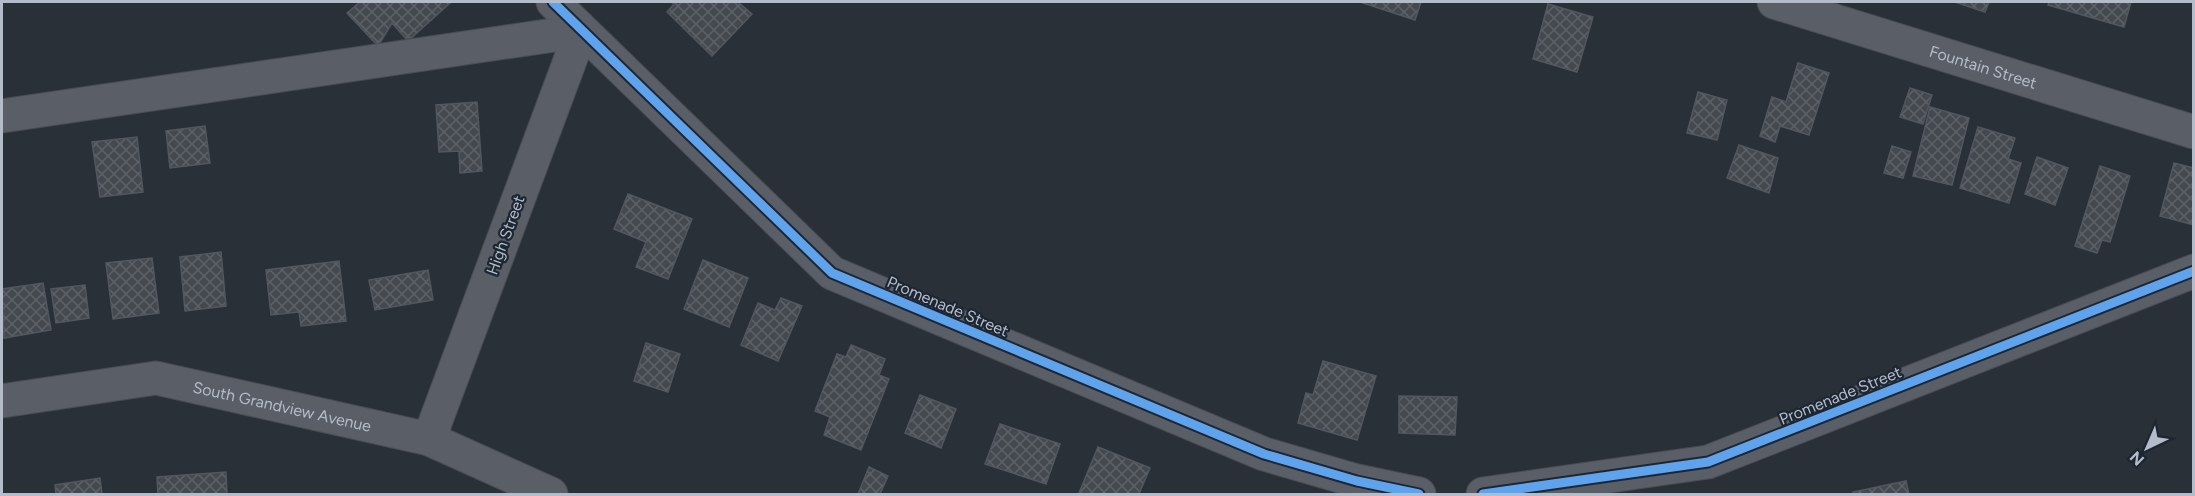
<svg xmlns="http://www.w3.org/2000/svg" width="2195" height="496" font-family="Figtree,sans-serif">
<defs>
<pattern id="building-cross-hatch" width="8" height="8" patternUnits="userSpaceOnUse" patternTransform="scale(1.5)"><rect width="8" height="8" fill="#444950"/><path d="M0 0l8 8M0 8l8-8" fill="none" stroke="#5d6168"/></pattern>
</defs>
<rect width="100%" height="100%" fill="#2a3038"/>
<path fill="url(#building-cross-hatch)" stroke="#52575f" stroke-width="1.5" d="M360,2H449L450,3L408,41L392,23L378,46L347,13Z
M671,2H738L752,14L712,56L667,12L674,4Z
M1360,2H1421L1415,20Z
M1955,2H1989L1985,12Z
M2049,2H2131L2124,27L2048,5Z
M1548,4L1593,17L1577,72L1533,59Z
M1798,63L1829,73L1809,135L1780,126L1775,142L1760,136L1772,97L1786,102Z
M1910,88L1932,95L1923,124L1900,117Z
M1698,92L1727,100L1717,140L1687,133Z
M477,102L482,171L460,173L459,151L439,152L436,105Z
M1930,107L1969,118L1952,185L1913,176Z
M205,126L210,163L170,168L166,131Z
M1978,127L2015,138L2008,159L2021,163L2009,203L1960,188Z
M137,137L143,192L100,197L92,142Z
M1739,145L1778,158L1769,193L1727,178Z
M1892,146L1911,152L1903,178L1884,173Z
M2037,157L2068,168L2055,205L2025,194Z
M2174,163L2194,168V225L2160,216Z
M2100,166L2130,176L2110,242L2102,240L2097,253L2075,246Z
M628,194L692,219L668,279L636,267L646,242L614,229Z
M221,252L226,306L185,311L180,257Z
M152,258L159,313L113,319L106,263Z
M703,260L748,278L729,327L684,309Z
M339,261L346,321L301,326L299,312L271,315L266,270Z
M428,270L433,300L375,310L369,280Z
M43,283L51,330L4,338L2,289Z
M85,285L89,318L56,323L51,289Z
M781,298L802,306L778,361L741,345L758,303L775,310Z
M646,343L680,354L668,392L634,381Z
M851,345L885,359L879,375L889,379L861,450L824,435L830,417L815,411L837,354L846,357Z
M1323,361L1376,376L1357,440L1298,423L1306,393L1313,395Z
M920,395L956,409L941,448L905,433Z
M1399,396L1457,397L1455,435L1399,433Z
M1000,424L1060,444L1046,484L985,464Z
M1098,447L1150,468L1139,494H1084L1079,493Z
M869,467L888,476L880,494H858Z
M226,472L227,494H158L157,477Z
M100,478L102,494H56L55,485Z
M1906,481L1909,494H1853V492Z"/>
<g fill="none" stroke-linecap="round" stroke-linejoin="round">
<g stroke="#484c53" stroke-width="35">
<g id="minor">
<path d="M553,2L832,273L1264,454L1357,481L1419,494"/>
<path id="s1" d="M1774,2L2194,132"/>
<path d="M2,116L581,31L429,439"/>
<path id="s2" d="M2,401L156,378L429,439L551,494"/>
<path d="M1483,494L1708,462L2194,271"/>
</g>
</g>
<use href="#minor" stroke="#5a5e66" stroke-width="33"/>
<g stroke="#1d2633" stroke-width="13">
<path id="cycleway" d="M553,2L832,273L1264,454L1357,481L1419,494
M1483,494L1708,462L2194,271"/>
</g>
<use href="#cycleway" stroke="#60a3ed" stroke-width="9"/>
</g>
<g text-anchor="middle" stroke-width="4.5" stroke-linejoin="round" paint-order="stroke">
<g font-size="16" fill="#b4bcc9" stroke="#1d2633">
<text dy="6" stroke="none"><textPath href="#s1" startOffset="219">Fountain Street</textPath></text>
<text transform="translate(505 235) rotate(-70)" y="6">High Street</text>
<text transform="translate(948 306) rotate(23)" y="6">Promenade Street</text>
<text transform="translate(1840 395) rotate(-22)" y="6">Promenade Street</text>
<text dy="6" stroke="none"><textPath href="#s2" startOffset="285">South Grandview Avenue</textPath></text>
</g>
</g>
<rect width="2195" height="496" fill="none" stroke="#b4bcc9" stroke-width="6"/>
<g transform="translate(2147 448) rotate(224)" stroke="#1d2633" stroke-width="4.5" paint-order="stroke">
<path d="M0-4.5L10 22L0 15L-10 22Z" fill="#b4bcc9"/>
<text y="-9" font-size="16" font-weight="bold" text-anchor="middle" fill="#b4bcc9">N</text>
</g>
</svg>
